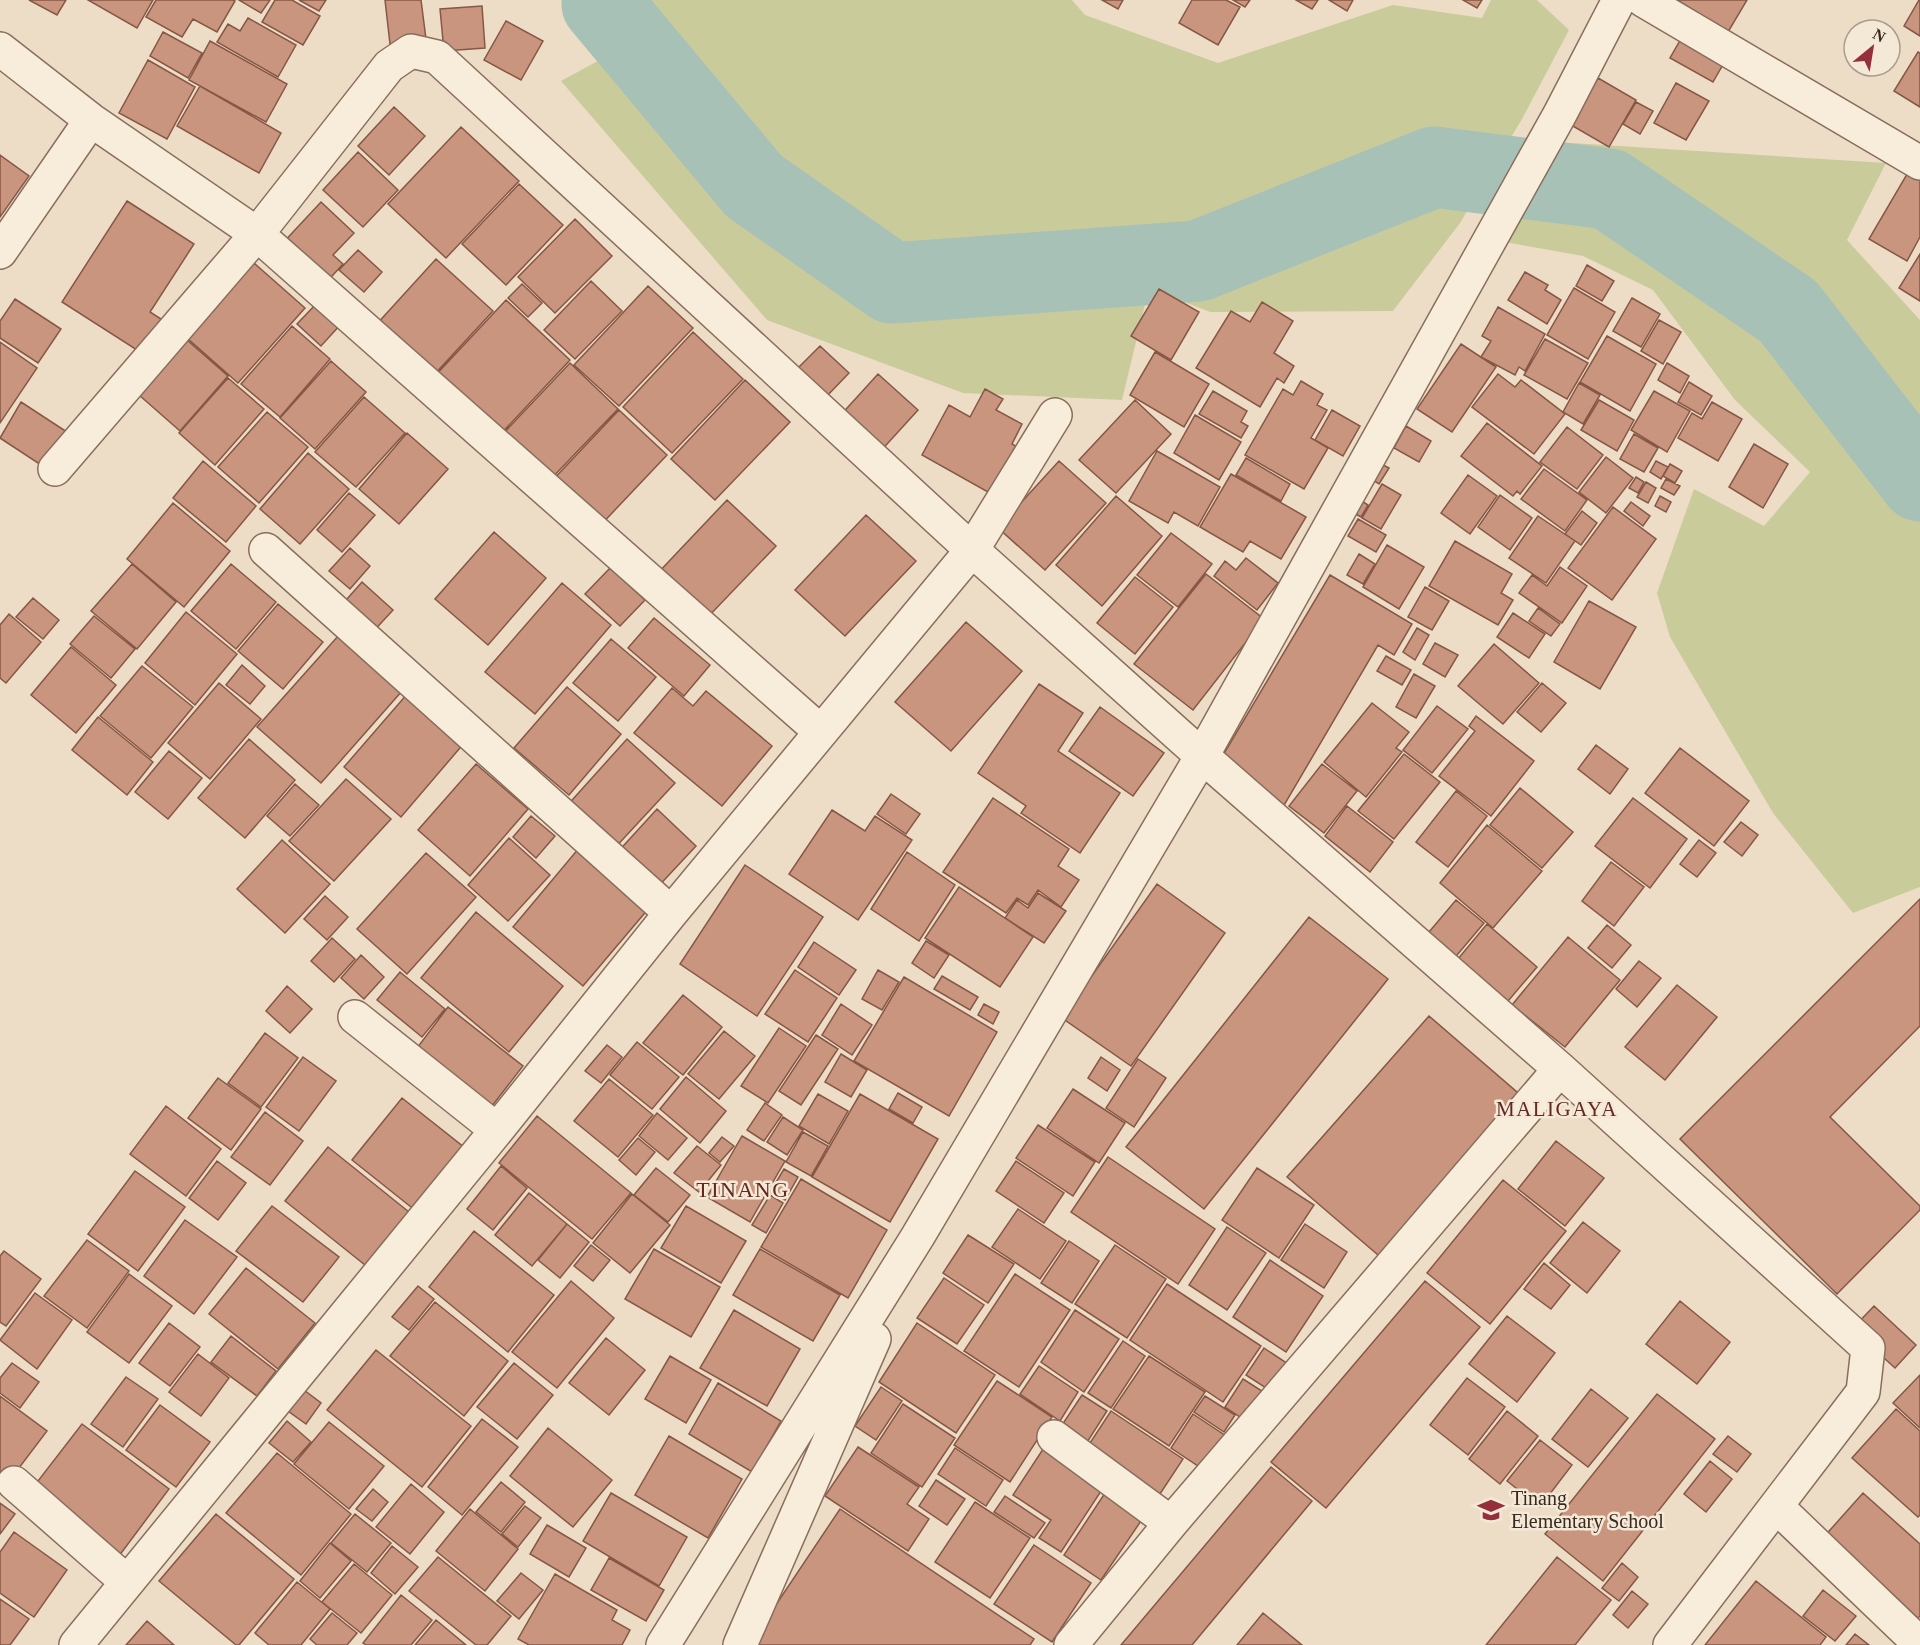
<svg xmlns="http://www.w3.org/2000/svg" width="1920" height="1645" font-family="Georgia,serif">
<rect width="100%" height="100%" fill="#edddc7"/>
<path fill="#cacb9b" d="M648,0H1072L1085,15L1218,63L1393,5L1482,18L1491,0H1537L1569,30L1522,119L1460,223L1393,311L1210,312L1149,288L1122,400L963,393L767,320L561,81L664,25Z
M1556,142L1886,163L1847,240L1920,320V887L1853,913L1773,813L1670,637L1657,593L1694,489L1764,526L1810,472L1735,400L1653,290L1583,256L1505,242Z"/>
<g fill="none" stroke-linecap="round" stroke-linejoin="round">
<path stroke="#a8c1b7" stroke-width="81" d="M604,0L602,4L754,186L892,283L1198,261L1434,167L1609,189L1788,311L1920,481"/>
</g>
<path fill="#c9957f" stroke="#865744" stroke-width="1.5" d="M29,0H66L57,15Z
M88,0H153L137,28Z
M156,0H233L235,1L217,32L193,19L182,37L146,17Z
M239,0H270L261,13Z
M275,0H292L320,16L303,45L262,22Z
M299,0H326L319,11Z
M385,0H421L426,39L390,44Z
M1102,0H1123L1118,9Z
M1192,0H1226L1240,7L1218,45L1179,23Z
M1233,0H1250L1245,7Z
M1296,0H1318L1312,9Z
M1329,0H1353L1347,11Z
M1463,0H1482L1477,8Z
M1677,0H1747L1728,32Z
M1919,0H1920V36L1904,26Z
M482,6L485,48L444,51L440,9Z
M248,18L296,45L278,77L217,42L228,24L240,31Z
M506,21L543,41L521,80L484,60Z
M163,32L202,53L188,78L150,56Z
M1682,37L1725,61L1713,82L1670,58Z
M210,41L287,84L266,122L189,80Z
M1918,52L1920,53V107L1894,91Z
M148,60L195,87L167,139L119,113Z
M1598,78L1636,100L1609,147L1571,125Z
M1676,83L1709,101L1686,140L1654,123Z
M200,86L281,133L259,173L177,126Z
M1636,102L1653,111L1640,134L1623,124Z
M394,107L425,136L389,175L358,146Z
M461,127L519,181L446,258L388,204Z
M358,152L398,190L363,227L323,190Z
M0,155L29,176L0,217Z
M1910,169L1920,176V237L1907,261L1869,239Z
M519,184L563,225L506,285L462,244Z
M127,201L194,244L150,312L161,319L140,352L62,302Z
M321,202L354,233L333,255L343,264L323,286L280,246Z
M575,219L612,256L555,313L518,277Z
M358,250L382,272L364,292L339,270Z
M1920,254V301L1899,288Z
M436,259L493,311L432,377L375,326Z
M254,263L305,308L238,383L187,338Z
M1587,265L1614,281L1602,301L1576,286Z
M1525,272L1548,285L1545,290L1561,300L1547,324L1508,300Z
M591,281L622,311L575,359L544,330Z
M522,284L542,303L528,317L508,298Z
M648,286L693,328L619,406L574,365Z
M1574,288L1615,312L1588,359L1547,335Z
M1159,289L1199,312L1171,360L1131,336Z
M1632,298L1660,314L1641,347L1613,331Z
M15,299L61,329L38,363L0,338V321Z
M506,300L570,360L497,438L432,379Z
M1262,302L1293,321L1274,353L1294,366L1284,383L1277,378L1260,407L1196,368L1231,311L1250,322Z
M317,303L341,324L321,346L297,324Z
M1498,307L1545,334L1525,371L1519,367L1515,375L1481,357L1491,341L1482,336Z
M1659,320L1681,332L1663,364L1641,351Z
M292,326L330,359L280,417L241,384Z
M693,332L743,379L672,453L623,407Z
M1607,336L1656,364L1630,411L1580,382Z
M1545,339L1588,363L1567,399L1524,375Z
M187,340L228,376L180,431L139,395Z
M0,342L37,368L0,423Z
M1461,344L1496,367L1452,432L1417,409Z
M820,346L849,373L825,398L796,370Z
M1155,352L1209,384L1184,427L1130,395Z
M331,361L366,392L315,449L280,418Z
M570,363L618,409L547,483L499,438Z
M1667,363L1689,376L1680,393L1658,380Z
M878,374L918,410L878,454L838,418Z
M1498,374L1515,387L1521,380L1565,414L1534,454L1472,407Z
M228,378L264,409L215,465L179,433Z
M745,380L790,422L715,500L671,459Z
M1301,381L1323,394L1317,405L1327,410L1311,438L1328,448L1304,489L1245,455L1283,389L1293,395Z
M1689,382L1712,396L1701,415L1678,402Z
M1579,383L1600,395L1583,424L1563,412Z
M985,389L1003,399L996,410L1022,424L1012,444L1021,449L995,496L922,455L949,405L970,417Z
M1213,391L1247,411L1241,422L1248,426L1241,438L1199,414Z
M1654,391L1690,411L1667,452L1631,430Z
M364,397L405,433L356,487L315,452Z
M1135,400L1171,434L1116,493L1079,460Z
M1599,400L1634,420L1617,451L1581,430Z
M21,402L67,432L44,467L0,438Z
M1712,402L1742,419L1718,461L1678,438L1692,413L1702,419Z
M619,410L667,455L596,530L548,485Z
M1332,410L1360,426L1343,456L1315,440Z
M267,412L308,447L259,503L218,467Z
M1195,415L1241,442L1219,480L1174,453Z
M1487,423L1542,466L1520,494L1517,491L1513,496L1461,456Z
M1406,426L1431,441L1419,462L1394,448Z
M1567,427L1603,455L1577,489L1540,462Z
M407,433L448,469L399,524L359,489Z
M1634,434L1658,448L1644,472L1620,459Z
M1754,444L1788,464L1763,508L1729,487Z
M1157,451L1220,487L1198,526L1174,512L1168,523L1129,501Z
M308,453L349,489L300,544L260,509Z
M1606,457L1633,478L1606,513L1579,492Z
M1246,458L1290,484L1281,501L1236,475Z
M1374,460L1389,468L1379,484L1365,475Z
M203,461L256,506L226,542L173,498Z
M1059,461L1106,503L1045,570L998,528Z
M1656,461L1668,467L1661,479L1650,472Z
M1670,464L1682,471L1675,483L1663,476Z
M1544,469L1587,500L1565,531L1521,499Z
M1231,474L1306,517L1281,559L1250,541L1243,552L1200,527Z
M1468,475L1497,496L1470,534L1441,513Z
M1636,477L1644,482L1638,493L1629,488Z
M1666,479L1680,486L1674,495L1661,488Z
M1646,482L1656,488L1648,503L1637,497Z
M1382,484L1401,495L1381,529L1362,518Z
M349,493L375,515L342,552L317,530Z
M1500,495L1532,518L1510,550L1478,527Z
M1116,496L1162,536L1102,606L1056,565Z
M1660,496L1671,502L1666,512L1655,506Z
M1357,498L1368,505L1361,517L1350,511Z
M727,500L776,546L705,620L656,575Z
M1631,502L1650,516L1643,526L1624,511Z
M173,503L230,551L184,607L127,559Z
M1613,507L1656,539L1612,600L1568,568Z
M1582,511L1597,523L1581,545L1565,534Z
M866,515L916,561L845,636L795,590Z
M1538,516L1575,541L1546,583L1509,558Z
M1358,519L1386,535L1376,552L1348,536Z
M494,532L546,578L488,645L435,599Z
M1171,533L1212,564L1178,607L1137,575Z
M1455,541L1512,574L1501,593L1513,600L1498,625L1429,586Z
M1387,545L1424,567L1399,609L1363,587Z
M350,548L370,566L350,589L329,571Z
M1359,554L1375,564L1363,584L1347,575Z
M1246,558L1278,583L1257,610L1214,576L1225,561L1236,570Z
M132,564L176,602L137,649L91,611Z
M231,564L276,602L236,649L191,611Z
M1560,567L1587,586L1562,623L1519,593L1532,575L1547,586Z
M610,568L645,600L620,626L585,594Z
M1206,574L1264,619L1193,710L1134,664Z
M1330,575L1412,624L1394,655L1378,645L1283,807L1216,767Z
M1135,577L1173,607L1135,654L1097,623Z
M362,582L393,610L370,635L339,608Z
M562,583L611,625L535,714L485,672Z
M1425,587L1449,601L1432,630L1408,617Z
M33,598L59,620L43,639L16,617Z
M1589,601L1636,627L1600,689L1554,662Z
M278,604L323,642L283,689L238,651Z
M1538,608L1560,624L1551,636L1529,621Z
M186,612L237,654L195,705L145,663Z
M1513,613L1545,634L1529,658L1497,637Z
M9,614L41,642L6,683L0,678V625Z
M94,616L135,649L111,678L70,644Z
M654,618L710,665L684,696L628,648Z
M966,622L1022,671L951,751L895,702Z
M1417,628L1429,635L1415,660L1403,652Z
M339,635L402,691L321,783L257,727Z
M611,639L656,677L618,721L573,683Z
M1435,643L1458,655L1445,677L1423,664Z
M1494,644L1539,683L1503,724L1458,686Z
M71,647L116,685L76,733L31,695Z
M1386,656L1411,670L1402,685L1377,671Z
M242,665L265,686L250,704L226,685Z
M142,666L193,707L151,758L100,716Z
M1414,674L1435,686L1416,718L1396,707Z
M219,683L261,719L210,779L168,743Z
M1542,683L1566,703L1541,732L1517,712Z
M1039,684L1083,713L1058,751L1120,793L1080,853L1021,813L1026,806L978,773Z
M567,687L621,734L569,795L514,748Z
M672,688L693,706L706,691L772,746L722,806L634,733Z
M408,693L465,742L401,817L344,767Z
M1372,703L1409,732L1396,748L1402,752L1366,797L1324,762Z
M1437,706L1468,729L1432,773L1403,750Z
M1100,707L1164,753L1133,796L1069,751Z
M1476,716L1534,761L1491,816L1439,776L1475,731L1469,726Z
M98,717L153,762L127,795L72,750Z
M249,739L295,780L245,838L198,798Z
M627,739L675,783L612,851L565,808Z
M1596,745L1628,769L1610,794L1578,769Z
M1680,748L1749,801L1714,846L1645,793Z
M169,751L202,778L168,819L135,792Z
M1404,754L1440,782L1394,839L1358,811Z
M476,764L528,809L470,876L418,830Z
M1322,764L1357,791L1324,833L1289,806Z
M346,779L391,819L334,881L289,841Z
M295,784L319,805L290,836L267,816Z
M1520,788L1573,832L1542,868L1490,825Z
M1456,791L1487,816L1448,867L1416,842Z
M891,794L920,814L906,834L877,814Z
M993,798L1069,849L1058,866L1079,880L1061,907L1038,890L1028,905L1017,898L1006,913L943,872Z
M1633,798L1687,839L1650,888L1595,846Z
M1347,806L1393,842L1370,872L1325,836Z
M657,809L696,846L654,891L615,855Z
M832,810L865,831L875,816L912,840L858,920L789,874Z
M531,816L555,836L536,858L513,837Z
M1741,822L1758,835L1742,856L1724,842Z
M1487,825L1542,871L1493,928L1440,883Z
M509,838L550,875L508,921L468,885Z
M282,840L330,884L285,933L237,889Z
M1699,840L1716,853L1697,877L1680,864Z
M579,848L649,908L583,986L513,927Z
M907,852L955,885L919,941L871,909Z
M426,853L476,897L407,974L357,929Z
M1611,862L1644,887L1614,926L1582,901Z
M745,865L823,917L757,1016L680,964Z
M1157,884L1225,933L1131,1066L1062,1018Z
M959,887L1033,937L1000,987L925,938Z
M1038,893L1066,911L1044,943L1005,918L1017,900L1028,908Z
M325,896L348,917L327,940L304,919Z
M1920,899V1026L1830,1117L1920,1206V1210L1837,1294L1680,1139Z
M1456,900L1484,923L1452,961L1424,938Z
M476,912L563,986L509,1052L421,978Z
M1309,917L1388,979L1204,1209L1126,1147Z
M1487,924L1537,967L1503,1007L1453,965Z
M1607,925L1631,945L1612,968L1588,948Z
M1568,937L1620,980L1565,1047L1512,1005Z
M332,938L355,959L334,982L311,961Z
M926,941L949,955L934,978L912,963Z
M814,942L856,970L839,995L798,967Z
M361,955L384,977L364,999L341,978Z
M1639,961L1661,978L1637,1007L1616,989Z
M795,970L837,998L808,1042L765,1014Z
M878,970L899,982L882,1010L862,999Z
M400,972L445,1009L422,1037L377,1000Z
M942,976L978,997L970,1010L934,989Z
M904,977L997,1032L949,1116L854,1061Z
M1677,985L1717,1017L1665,1080L1625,1047Z
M287,986L312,1009L290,1033L266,1011Z
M683,995L722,1027L683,1075L643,1043Z
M841,1004L872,1025L852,1055L822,1035Z
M984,1004L999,1012L993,1024L978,1015Z
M448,1007L523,1066L492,1106L417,1048Z
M1429,1016L1525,1099L1385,1261L1287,1177Z
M779,1028L806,1046L768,1103L741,1086Z
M724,1031L755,1056L719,1099L688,1074Z
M265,1033L298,1058L261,1107L228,1083Z
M816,1035L838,1049L801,1105L779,1091Z
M637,1042L679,1077L652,1109L610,1075Z
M607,1045L622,1057L601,1083L585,1071Z
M841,1054L867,1070L851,1097L825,1082Z
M303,1057L336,1081L299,1131L266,1107Z
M1101,1057L1120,1070L1107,1091L1088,1078Z
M1138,1059L1166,1078L1134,1127L1106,1108Z
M686,1077L726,1111L700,1143L660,1109Z
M218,1078L261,1109L231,1150L188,1118Z
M609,1079L653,1115L618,1157L574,1121Z
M1073,1089L1125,1123L1099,1163L1047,1128Z
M898,1093L922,1107L913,1123L889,1109Z
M818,1094L848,1111L829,1144L799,1126Z
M860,1094L938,1139L890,1222L812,1177Z
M402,1098L465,1148L416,1211L352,1160Z
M765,1103L782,1115L764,1141L747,1130Z
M166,1106L221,1149L186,1196L130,1154Z
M265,1112L303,1141L270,1185L231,1157Z
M657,1113L687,1138L668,1160L639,1136Z
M537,1116L631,1193L592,1239L499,1163Z
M783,1117L803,1130L787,1155L767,1142Z
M1038,1125L1095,1162L1073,1196L1016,1158Z
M803,1132L828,1146L811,1176L786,1162Z
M742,1136L785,1161L750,1222L707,1197Z
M722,1137L734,1146L720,1162L709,1153Z
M638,1138L655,1152L636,1175L619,1160Z
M1556,1141L1604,1178L1565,1226L1518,1189Z
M697,1146L721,1165L699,1192L674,1173Z
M328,1147L409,1212L365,1265L285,1201Z
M1108,1157L1215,1229L1178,1284L1071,1212Z
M217,1161L246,1183L218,1220L189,1198Z
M1016,1161L1064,1193L1044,1223L996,1191Z
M501,1166L527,1188L493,1230L467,1209Z
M656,1168L690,1195L668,1222L634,1195Z
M1257,1168L1314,1205L1279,1258L1222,1220Z
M784,1169L798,1177L785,1200L770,1192Z
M135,1171L185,1207L138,1271L88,1234Z
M801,1179L887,1230L848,1298L761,1247Z
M1503,1180L1566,1231L1490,1324L1427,1273Z
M529,1193L567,1224L532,1266L495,1235Z
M632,1194L670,1225L630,1273L593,1243Z
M770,1195L783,1203L766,1233L752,1225Z
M272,1206L339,1257L303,1302L236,1251Z
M686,1206L746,1241L721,1283L661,1248Z
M1018,1209L1066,1241L1040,1279L992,1247Z
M185,1220L237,1257L194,1314L144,1276Z
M1583,1222L1620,1251L1587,1293L1550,1263Z
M567,1224L589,1242L560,1278L538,1260Z
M1305,1224L1347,1252L1324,1288L1281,1260Z
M1227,1227L1266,1253L1227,1310L1189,1285Z
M474,1231L554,1295L508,1352L429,1287Z
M968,1235L1014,1264L988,1303L943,1273Z
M87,1240L129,1271L87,1328L44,1296Z
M1069,1241L1099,1261L1072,1303L1041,1283Z
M591,1245L610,1260L593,1281L574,1266Z
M1115,1245L1166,1279L1127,1338L1075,1304Z
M654,1249L720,1287L691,1337L625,1299Z
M760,1249L840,1295L813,1341L733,1295Z
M4,1251L41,1279L6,1326L0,1322V1256Z
M1270,1260L1323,1296L1286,1352L1233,1317Z
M1544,1263L1570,1285L1551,1309L1524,1289Z
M246,1268L315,1323L278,1369L209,1314Z
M129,1274L172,1306L129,1363L87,1332Z
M1015,1274L1070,1310L1019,1387L964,1351Z
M944,1278L984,1305L957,1344L917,1318Z
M571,1281L614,1318L557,1388L512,1352Z
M1425,1281L1480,1327L1326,1508L1271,1462Z
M1167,1284L1261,1346L1223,1402L1130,1340Z
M418,1286L434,1299L409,1330L392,1317Z
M35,1293L72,1320L37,1369L0,1340Z
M1680,1301L1730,1342L1697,1384L1646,1344Z
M435,1302L508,1361L464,1416L390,1356Z
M1874,1306L1916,1345L1895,1368L1852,1329Z
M734,1310L800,1349L767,1406L700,1368Z
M1075,1310L1119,1339L1084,1392L1041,1362Z
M1507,1316L1555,1353L1517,1402L1469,1364Z
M169,1323L200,1347L170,1386L139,1363Z
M917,1323L995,1375L956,1433L879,1382Z
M231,1336L276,1371L257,1396L211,1362Z
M606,1338L645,1370L609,1415L569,1383Z
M1123,1341L1145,1356L1111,1408L1088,1393Z
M1264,1348L1294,1368L1277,1395L1246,1375Z
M376,1350L471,1426L422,1487L327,1410Z
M198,1354L229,1378L201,1416L169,1392Z
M670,1356L711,1380L686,1423L645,1399Z
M1149,1356L1205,1392L1169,1446L1113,1409Z
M12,1363L39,1382L20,1408L0,1393V1378Z
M514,1363L553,1395L517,1439L477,1407Z
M1039,1366L1078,1392L1060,1421L1020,1394Z
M1920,1375V1428L1893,1403Z
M126,1377L158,1399L123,1447L91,1424Z
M1467,1378L1505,1407L1468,1455L1430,1425Z
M1243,1379L1265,1393L1246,1421L1225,1407Z
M997,1381L1052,1417L1010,1482L954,1445Z
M718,1383L781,1421L752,1472L689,1434Z
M881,1387L902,1401L876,1440L855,1426Z
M1591,1389L1628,1418L1588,1467L1552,1439Z
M304,1390L321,1403L306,1424L288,1411Z
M1657,1394L1715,1439L1603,1581L1545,1534Z
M1082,1395L1107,1411L1084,1447L1058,1431Z
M0,1396L47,1431L0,1493Z
M1205,1396L1235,1415L1224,1432L1194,1412Z
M903,1404L955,1438L922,1487L871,1453Z
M160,1405L210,1442L176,1487L126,1450Z
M1896,1409L1920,1431V1515L1918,1517L1852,1458Z
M1111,1411L1183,1459L1158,1497L1086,1449Z
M1507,1411L1538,1436L1500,1484L1469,1459Z
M1193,1414L1226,1436L1204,1470L1171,1448Z
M482,1419L518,1447L462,1515L428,1487Z
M287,1421L311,1442L293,1462L269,1443Z
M329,1422L384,1466L349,1509L294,1464Z
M82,1424L169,1489L119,1556L31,1490Z
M548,1428L612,1480L573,1527L510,1476Z
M669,1436L742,1479L708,1538L635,1495Z
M1728,1436L1751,1454L1737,1472L1713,1454Z
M1540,1440L1572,1465L1540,1507L1507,1481Z
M1047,1443L1107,1482L1061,1552L1039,1538L1051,1520L1013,1495Z
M858,1447L919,1487L907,1504L929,1519L908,1551L825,1496Z
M955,1448L1003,1480L986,1506L938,1474Z
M277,1453L351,1514L301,1575L226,1513Z
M1710,1461L1732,1479L1706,1512L1684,1494Z
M1271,1467L1312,1501L1192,1645H1121Z
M936,1480L965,1499L947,1525L919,1506Z
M501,1482L525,1502L501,1532L476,1512Z
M411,1484L444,1512L410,1554L376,1527Z
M373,1489L388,1502L372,1521L356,1509Z
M1107,1490L1145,1515L1101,1580L1064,1555Z
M611,1493L687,1537L659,1586L583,1541Z
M1863,1493L1920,1544V1616L1914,1622L1822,1539Z
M1005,1496L1045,1523L1034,1538L994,1512Z
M975,1502L1030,1538L990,1598L935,1562Z
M0,1503L15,1514L0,1534Z
M525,1506L541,1518L518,1547L502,1534Z
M470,1509L518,1549L485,1591L436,1551Z
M840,1509L1034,1639L1030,1645H749Z
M216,1514L294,1579L239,1645H236L159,1581Z
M355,1514L391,1543L367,1572L331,1543Z
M547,1525L586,1548L569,1577L530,1554Z
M14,1532L67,1570L34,1617L0,1593V1552Z
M330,1543L351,1561L320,1598L300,1581Z
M1034,1545L1091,1583L1052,1642L994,1604Z
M392,1546L418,1567L395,1594L371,1573Z
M438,1557L511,1616L487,1645H476L409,1591Z
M1557,1557L1611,1600L1575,1645H1486Z
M609,1558L664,1590L646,1621L591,1590Z
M1622,1563L1638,1577L1619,1601L1602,1588Z
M354,1564L392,1595L361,1633L322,1602Z
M521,1573L543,1590L519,1619L497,1601Z
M555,1574L617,1610L612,1620L630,1630L622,1645H529L518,1639Z
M1756,1581L1826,1637L1820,1645H1705Z
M297,1582L330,1609L301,1645H269L255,1633Z
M1823,1590L1856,1616L1835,1641L1803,1616Z
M1632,1591L1648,1604L1628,1628L1613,1615Z
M401,1595L432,1620L411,1645H366L363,1643Z
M0,1599L29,1619L10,1645H0Z
M332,1613L357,1633L347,1645H317L310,1639Z
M1263,1613L1302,1645H1237Z
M436,1620L466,1645H415Z
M147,1621L174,1645H126Z
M1855,1634L1869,1645H1846Z"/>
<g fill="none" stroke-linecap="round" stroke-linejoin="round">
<g stroke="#886f5d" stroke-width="36">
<path id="minor" d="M1643,0L1920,163
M0,49L91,120L257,234L821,732
M0,252L91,120
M55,469L257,234L389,66L411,51L437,57L972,550L1202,756L1560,1069L1868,1348L1863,1392L1670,1645
M266,550L671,913
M355,1017L497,1130
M1054,1437L1171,1523
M14,1483L127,1582
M1777,1507L1920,1644
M76,1645L497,1130L671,913L972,550L1055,415
M663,1645L918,1236L1202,756L1560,114L1619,0
M740,1645L874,1339
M1071,1645L1171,1523L1560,1069"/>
</g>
<use href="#minor" stroke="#f8ecda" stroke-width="33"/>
</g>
<defs>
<g id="school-bare" transform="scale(2.07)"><path d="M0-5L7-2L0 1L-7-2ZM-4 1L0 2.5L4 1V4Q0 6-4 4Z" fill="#942f3b" stroke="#f4e8d6" stroke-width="2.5" paint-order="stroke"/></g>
</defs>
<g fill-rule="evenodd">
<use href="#school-bare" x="1491" y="1510"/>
</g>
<g text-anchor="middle" stroke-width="5" stroke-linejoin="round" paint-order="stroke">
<g font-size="20" fill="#392920" stroke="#f4e8d6" text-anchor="start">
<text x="1511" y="1505">Tinang<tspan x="1511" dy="23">Elementary School</tspan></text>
</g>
<g font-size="21" letter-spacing="1.5" fill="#642821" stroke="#f4e8d6">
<text x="1557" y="1116">MALIGAYA</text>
</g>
<g font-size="22" letter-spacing="1.5" fill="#642821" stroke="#f4e8d6">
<text x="743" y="1197">TINANG</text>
</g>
</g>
<g transform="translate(1872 48) rotate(30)"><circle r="28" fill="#f4e8d6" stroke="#a99c8d" stroke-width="1.5"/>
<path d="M0-4.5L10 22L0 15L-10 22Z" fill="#942f3b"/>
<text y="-9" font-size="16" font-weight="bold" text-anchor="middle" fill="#392920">N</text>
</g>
</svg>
